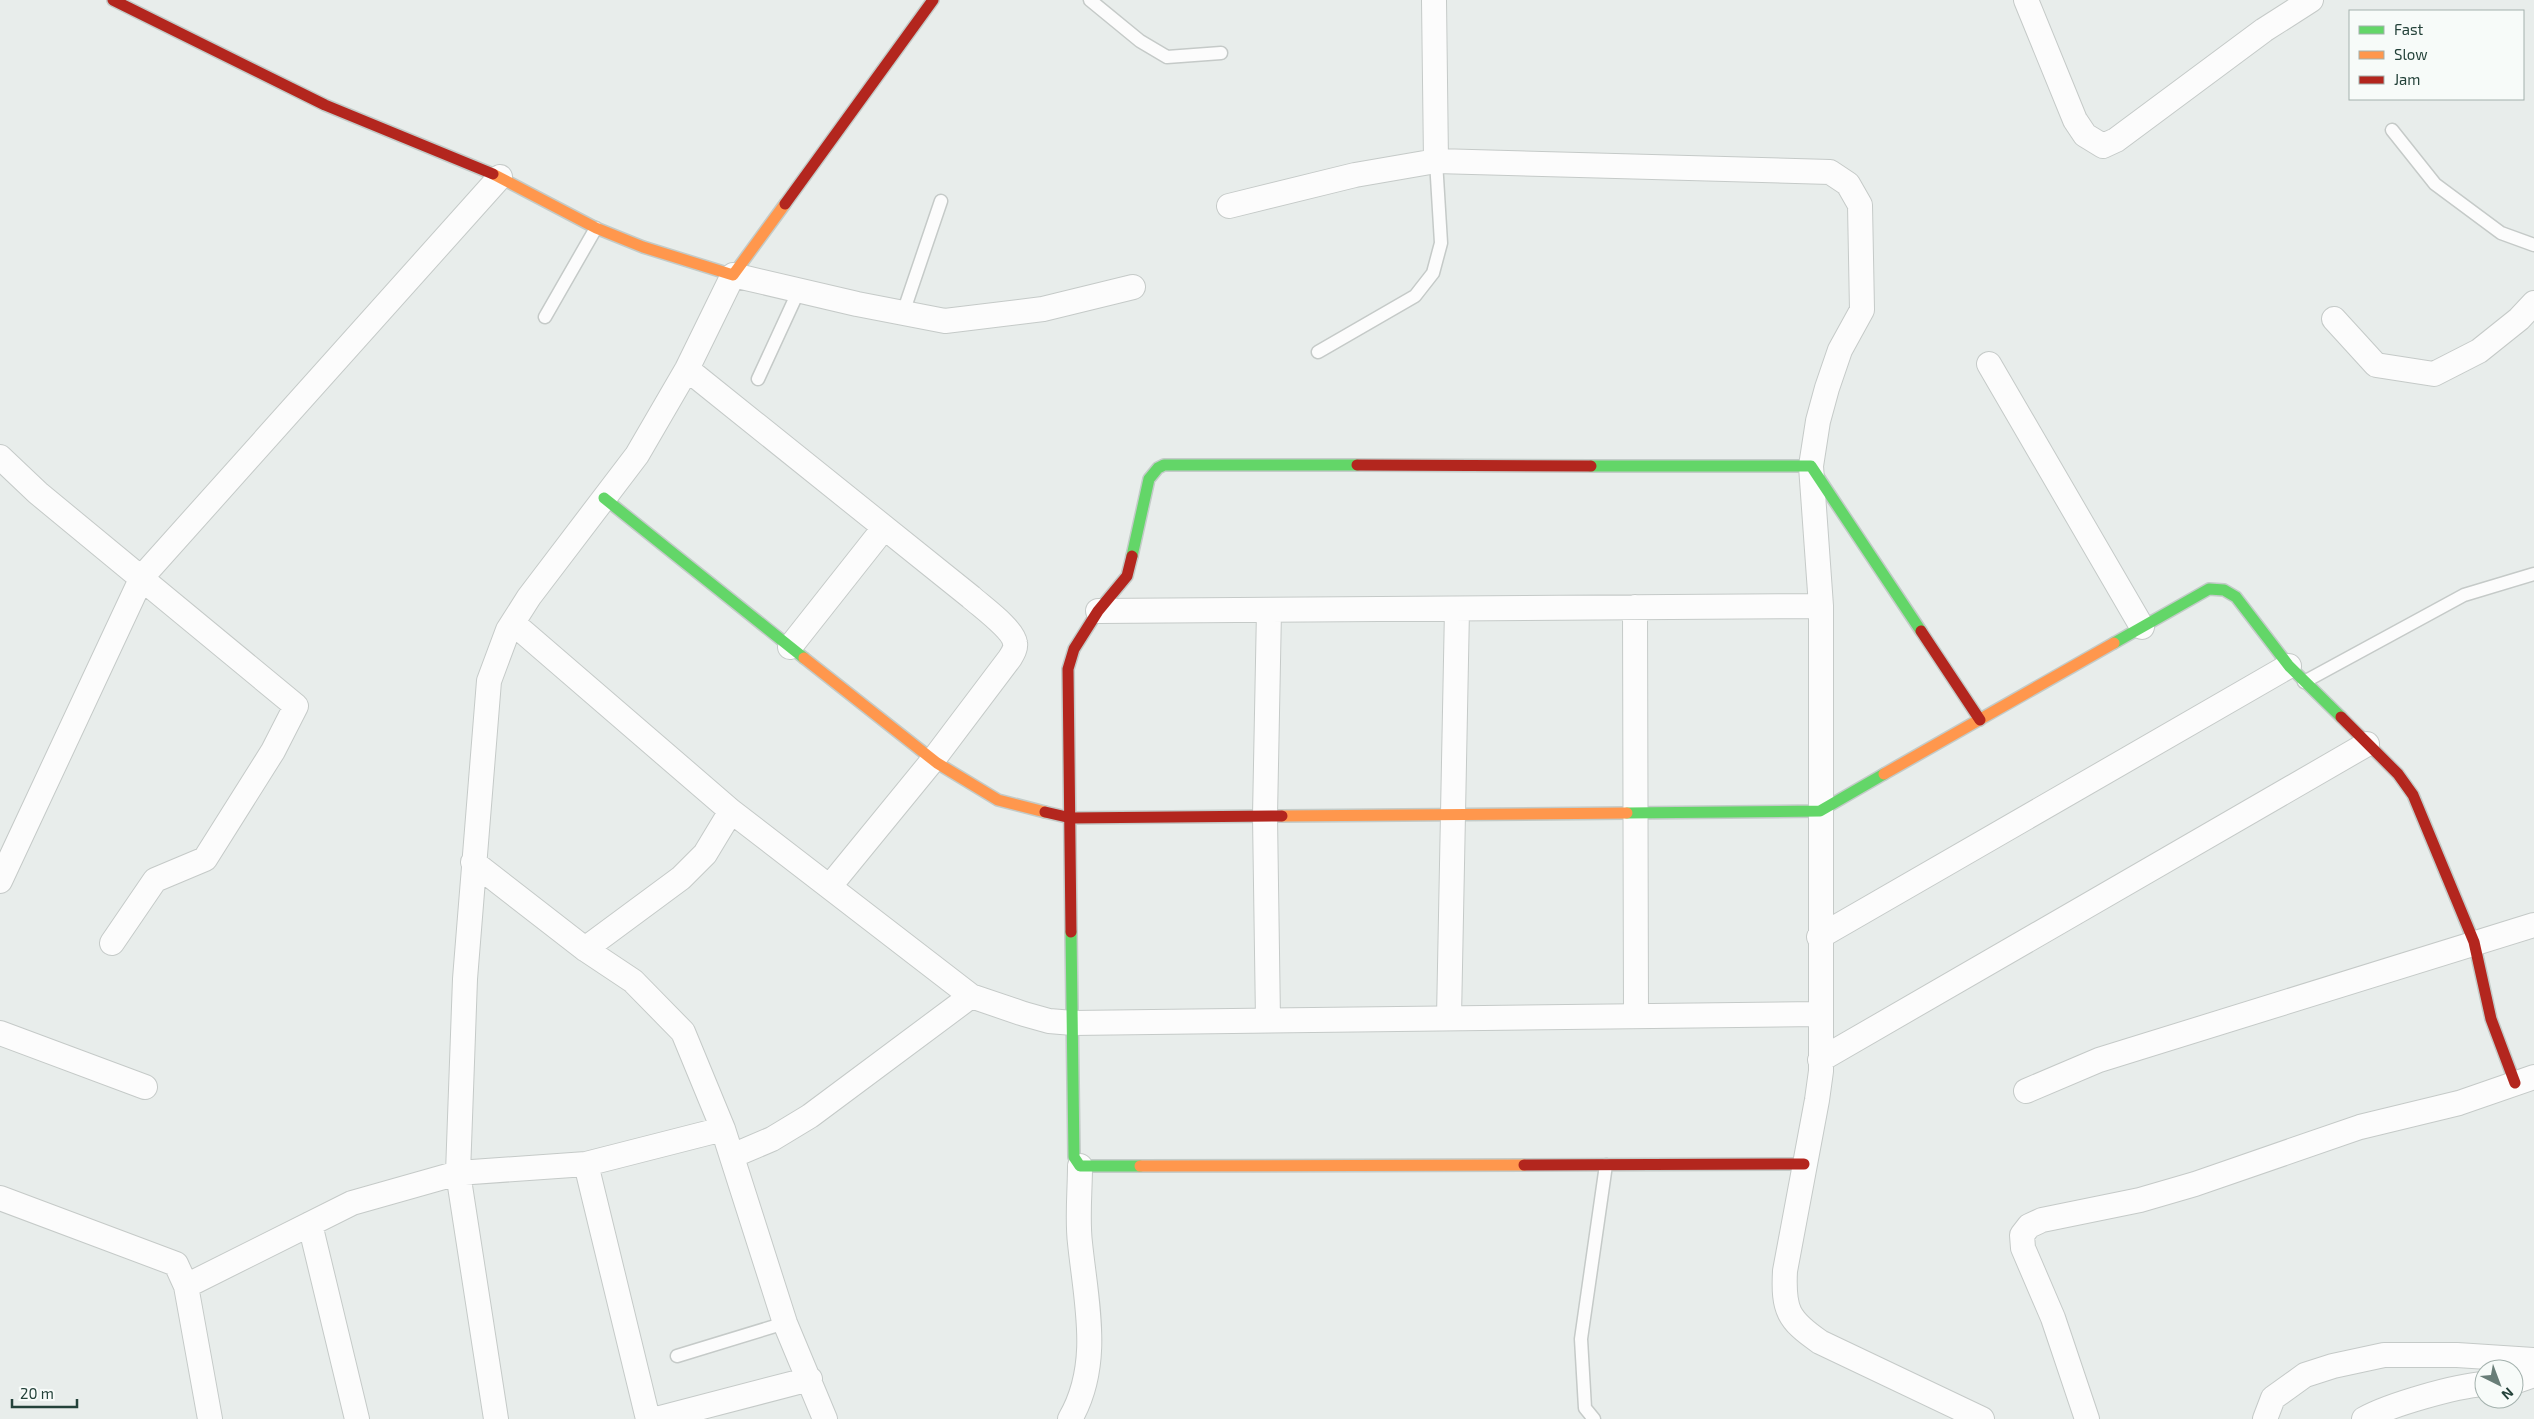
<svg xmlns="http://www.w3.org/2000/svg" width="2534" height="1419" font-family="'Exo 2',sans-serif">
<rect width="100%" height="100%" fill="#e8edeb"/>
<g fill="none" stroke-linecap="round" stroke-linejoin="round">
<g stroke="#c5cac8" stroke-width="15">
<path id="lane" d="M1090,0L1140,41L1167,57L1221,53
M2392,130L2435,184L2501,233L2534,245
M903,313L941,201
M545,317L596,228
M1318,352L1415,296L1433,273L1441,243L1436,161
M758,379L799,290
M2304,682L2464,595L2534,574
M677,1356L785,1323
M1594,1419L1585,1408L1581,1339L1606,1165"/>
</g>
<g stroke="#c5cac8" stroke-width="26">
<path id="street" d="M1434,0L1436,161
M2026,0L2075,120L2085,135L2103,146L2116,140L2264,30L2311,0
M1229,206L1355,175L1436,161L1830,172L1848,184L1860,205L1862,310L1840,350L1827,388L1818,421L1811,466L1821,606V1071L1817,1100L1785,1271C1783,1310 1788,1320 1820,1342L1982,1419
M2334,319L2376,365L2434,374L2479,351L2519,319L2534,303
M1989,364L2142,627
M687,369L971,597C982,607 1013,629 1015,643C1016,648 1013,653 1010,658L933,760L830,886
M0,457L38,493L296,706L273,751L205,859L155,880L112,943
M1635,607L1636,1016
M1098,611L1821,606
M513,623L731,811L971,996L1024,1014L1049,1021L1073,1023L1819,1014
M790,647L884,528
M473,862L585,949L633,981L683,1032L723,1129L785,1323L825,1419
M0,881L142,577L500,177
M1819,937L2289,666
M585,949L681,878L705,854L731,811
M1449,1018L1457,609
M1268,1020L1265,816L1269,610
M0,1033L145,1087
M1820,1060L2367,744
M2026,1091L2099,1060L2534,925
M732,1156L772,1139L810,1116L971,996
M586,1164L648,1419
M0,1198L176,1264L186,1286L210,1419
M310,1224L357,1419
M186,1286L352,1203L458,1173L586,1164L723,1129
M2514,1382L2534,1375
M496,1419L458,1173L465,979L489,681L508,630L529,597L637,455L687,369L733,275L857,304L945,321L1043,309L1133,287
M656,1419L810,1379
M1070,1419C1102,1364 1086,1302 1080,1243C1077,1218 1080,1191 1080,1166
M2087,1419L2053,1318L2023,1248L2022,1235L2029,1226L2042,1220L2140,1200L2195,1184L2360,1127L2459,1103L2534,1077
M2265,1419L2273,1398L2305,1375L2333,1366L2384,1355H2457L2534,1360
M2364,1419C2389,1405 2455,1386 2484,1384"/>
</g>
<g stroke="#c3cbc8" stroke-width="14">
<path id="fast" d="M1591,466H1811L1921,631
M604,498L804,658
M1132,556L1149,479L1158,468L1164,465H1357
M2114,643L2209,589L2224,590L2236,597L2289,666L2341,717
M1627,813L1820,811L1884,774
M1071,932L1074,1157L1080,1166H1140"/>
</g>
<g stroke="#c3cbc8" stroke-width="14">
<path id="slow" d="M493,174L596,228L643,247L733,275L785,204
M804,658L937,763L998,800L1045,812
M1884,774L2114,643
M1282,816L1627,813
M1140,1166L1524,1165"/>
</g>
<g stroke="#c3cbc8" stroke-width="14">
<path id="jam" d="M113,0L325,105L493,174
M785,204L933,0
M1357,465L1591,466
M1921,631L1980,720
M2341,717L2398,774L2413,795L2474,942L2491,1019L2515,1083
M1045,812L1071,818L1282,816
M1071,932L1068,669L1074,649L1098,611L1127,576L1132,556
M1524,1165L1804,1164"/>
</g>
<use href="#lane" stroke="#fcfcfc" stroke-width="12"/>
<use href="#street" stroke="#fcfcfc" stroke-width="24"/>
<use href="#fast" stroke="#63d668" stroke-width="11"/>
<use href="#slow" stroke="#ff974d" stroke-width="11"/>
<use href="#jam" stroke="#b3261e" stroke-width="11"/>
</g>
<rect x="2349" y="10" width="175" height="90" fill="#f7fbf9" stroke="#a3b1ad"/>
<rect x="2359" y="26" width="25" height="8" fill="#63d668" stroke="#a3b1ad"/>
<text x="2394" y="35" font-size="15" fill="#24423a">Fast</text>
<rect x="2359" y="51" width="25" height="8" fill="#ff974d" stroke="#a3b1ad"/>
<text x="2394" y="60" font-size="15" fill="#24423a">Slow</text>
<rect x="2359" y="76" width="25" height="8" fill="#b3261e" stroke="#a3b1ad"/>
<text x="2394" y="85" font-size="15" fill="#24423a">Jam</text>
<g transform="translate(2499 1384) rotate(138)"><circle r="24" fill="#f7fbf9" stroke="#a3b1ad"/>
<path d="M0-4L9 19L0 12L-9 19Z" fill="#697e78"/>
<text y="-8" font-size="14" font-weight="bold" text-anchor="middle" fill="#24423a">N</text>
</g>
<path d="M12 1399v8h65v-8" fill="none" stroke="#24423a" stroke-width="2.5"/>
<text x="20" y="1399" font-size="15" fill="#24423a" stroke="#f7fbf9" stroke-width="4" paint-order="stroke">20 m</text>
</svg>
